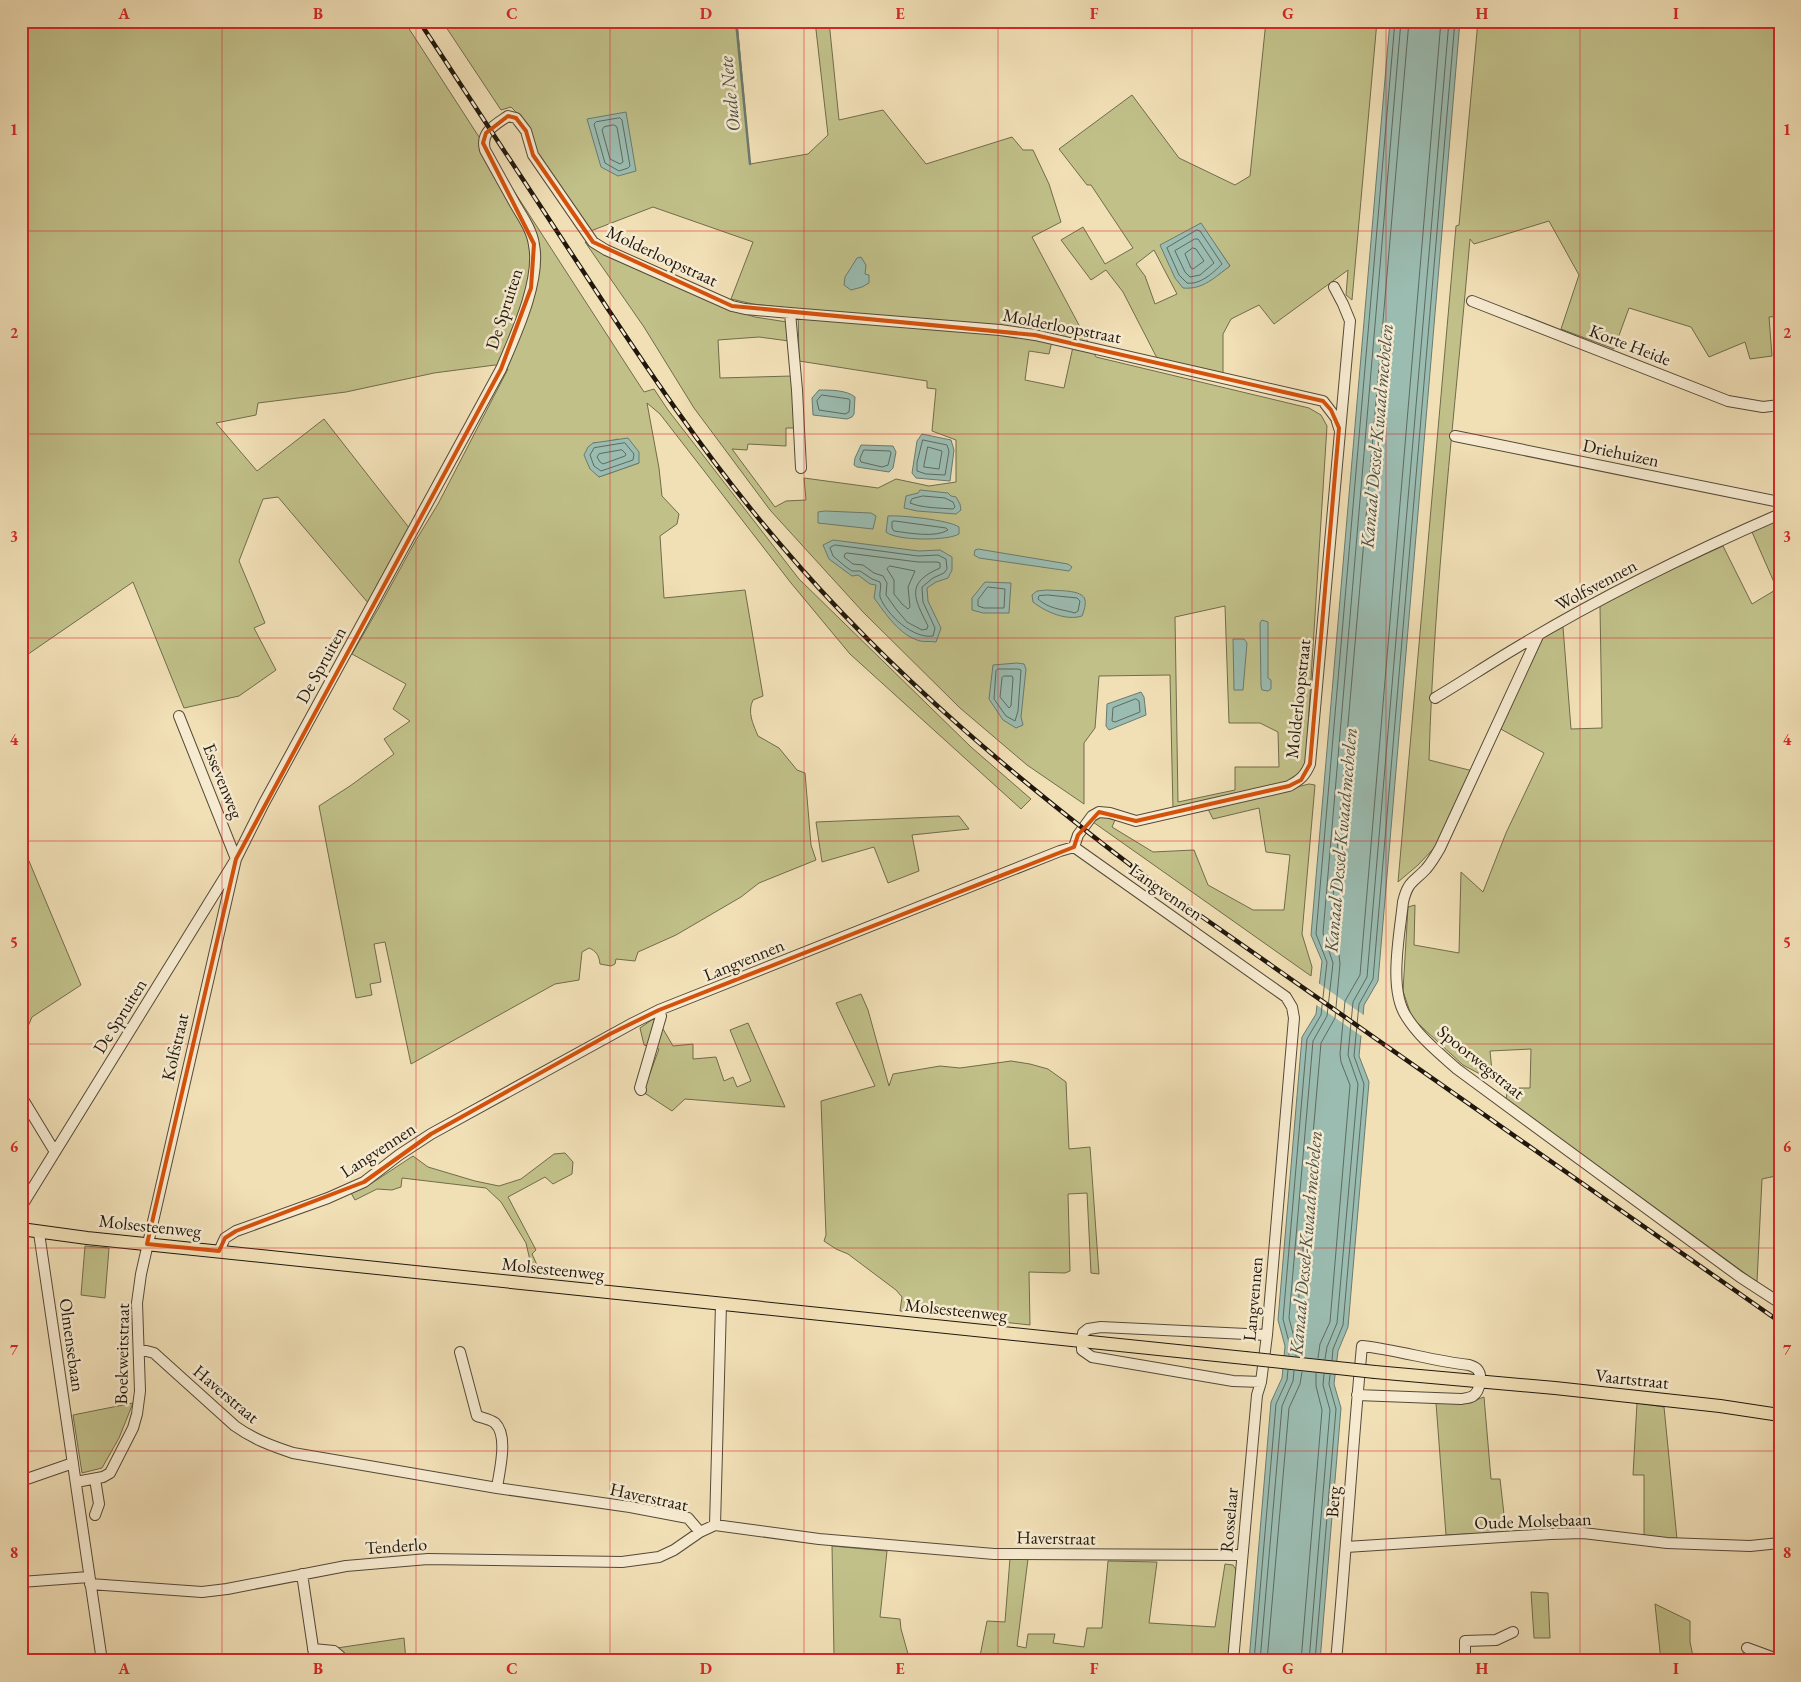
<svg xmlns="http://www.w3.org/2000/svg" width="1801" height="1682" font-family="'EB Garamond',serif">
<rect width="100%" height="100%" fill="#f1dfb6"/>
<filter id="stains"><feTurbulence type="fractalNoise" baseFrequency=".004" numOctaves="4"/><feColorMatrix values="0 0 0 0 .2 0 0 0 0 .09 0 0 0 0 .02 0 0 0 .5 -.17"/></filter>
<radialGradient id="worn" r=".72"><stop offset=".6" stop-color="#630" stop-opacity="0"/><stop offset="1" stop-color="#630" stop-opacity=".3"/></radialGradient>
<path fill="#c1c089" stroke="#706c4b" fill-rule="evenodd" d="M21,21H404L644,392L654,389L668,410L799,579L971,747L1031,799L1021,809L850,654L791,583L660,414L647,403L659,468L662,496L679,514L677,524L660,536L664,598L745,590L763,696L753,700C747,712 753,724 758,736L779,748L797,770L805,773L811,845L816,860L759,883L741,897L676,935L638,952L635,961L616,959L615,964L611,966L600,964C599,955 596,951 589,948L582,952L579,980L555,984L411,1064L385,942L374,944L381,982L370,984L372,995L356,998L319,806L350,786L394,754L384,739L410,721L393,709L406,684L352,654L378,609L416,540L438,504L508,369L495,365L434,373L346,392L258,403L256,415L216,423L257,471L324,419L410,529L369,604L278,497L263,499L239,561L265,623L254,628L276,670L239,696L184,708L133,582L21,659ZM618,439L639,463L599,477L593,443L606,442Z
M442,21H737L750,164L808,154L828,135L815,21H829L839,120L883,110L926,164L1012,137L1023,150H1033L1049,184L1061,222L1032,237L1096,357L1309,408L1321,415L1327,426L1305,774L1284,783L1173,810L1170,675L1099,676L1095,728L1084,743V804L1027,765L960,708L863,612L770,510L694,408L644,327L585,242L725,308L755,317L787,322L789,341L759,337L718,340L720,378L792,376L796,428H786V446L748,444L747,450L732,449L775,507L786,501L806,500L804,478L878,488L896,479L929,486L956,482V440L932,431L936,389L927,388V381L799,361L798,309L753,304L731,299L753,242L653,207L588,232L535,155L519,115L511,107L501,110ZM1053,337L1074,342L1064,388L1025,380L1029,351L1049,354ZM1225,606L1229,723H1260L1278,732L1279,767H1235V790L1178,802L1175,617Z
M1266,21H1377L1352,300L1346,295L1348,270L1274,324L1259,305L1231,319L1223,334V376L1159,362L1123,292L1106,270L1091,280L1061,240L1083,227L1105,264L1133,248L1091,185H1087L1059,149L1132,95L1179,158L1235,185L1250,176ZM1200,223L1230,266L1219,274ZM1154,250L1177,294L1155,304L1145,276L1136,264Z
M1478,21H1780V316L1769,317L1772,356L1750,359L1745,342L1709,357L1691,327L1629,308L1614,349L1561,329L1579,275L1549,221L1474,244L1470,239C1455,412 1434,586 1429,760L1473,771L1436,846L1418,865L1398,882L1456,226L1459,225Z
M1780,519V1175L1762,1179L1757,1282L1506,1099L1508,1088H1530L1531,1049L1490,1051L1493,1081L1463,1065L1412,1018L1403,991L1408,907L1415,905L1414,945L1459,953L1461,872L1483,892L1506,833L1544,753L1499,728L1539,640L1563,627L1571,729L1602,728L1600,606L1658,576L1723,546L1752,604L1777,589L1752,532Z
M1309,784L1315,785L1302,934L1312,967L1311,976L1093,822L1102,816L1115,820L1112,827L1153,852L1194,850L1208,885L1253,910H1284L1290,855L1266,852L1259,808L1213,819L1208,809Z
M959,816L969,829L912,835L919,871L888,883L874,847L822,862L816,822Z
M21,842L81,985L32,1017L26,1031L21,1039Z
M861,994L868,1010L889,1086L893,1074L940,1066L960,1068L1011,1061L1030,1064L1048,1069L1066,1082L1069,1149L1090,1147L1099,1274L1091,1273L1087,1193L1068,1194L1070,1271L1065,1273L1029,1272L1030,1325L900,1311L902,1297L896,1290L848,1254L836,1249L824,1241L826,1235L821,1101L875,1086L836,1003Z
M656,1017L673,1046L693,1044V1059L716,1057L724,1081L733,1077L737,1087L751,1081L730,1030L748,1023L785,1107L685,1099L672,1111L643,1092L659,1049L644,1045L640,1028Z
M565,1153L573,1162L572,1174L553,1184L545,1177L508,1197L536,1250L532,1254L538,1267L532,1269L526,1243L501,1202L486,1188L402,1178L401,1187L392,1190L377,1189L355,1200L351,1193L372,1183L413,1156L428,1167L475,1181L499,1186L521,1179L554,1154Z
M85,1246L109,1248L105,1298L81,1295Z
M1484,1397L1491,1479H1500L1506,1532L1446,1535L1436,1403L1473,1401Z
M133,1403L119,1438L102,1468L82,1473L73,1415Z
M1637,1403L1664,1407L1677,1539L1644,1537V1475H1633Z
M832,1546L887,1551L880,1617L900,1619L901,1629L910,1661H784V1656H834Z
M1010,1558L1028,1559L1017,1646L1026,1648L1028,1634H1055L1053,1643L1084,1647L1087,1628H1102L1108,1561L1157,1562L1149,1623L1215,1627L1225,1564L1233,1565L1237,1571L1228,1661H979L987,1621L1005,1622Z
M1531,1592L1548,1593L1550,1638H1534Z
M1655,1604L1690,1621V1642L1694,1661H1661Z
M404,1638L406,1661H345L337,1648Z"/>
<path fill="#9bbcb1" stroke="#6a7a6f" d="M1390,21H1460L1378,981L1364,1005L1359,1056L1369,1082L1348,1327L1338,1351L1334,1384L1341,1408L1320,1661H1249L1271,1402L1282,1378L1285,1346L1278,1320L1302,1037L1316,1014L1322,961L1311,935Z
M626,112L636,171L618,176L601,167L587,119Z
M1201,223L1230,266C1215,277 1203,290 1183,288L1175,278L1160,245Z
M861,257L866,265L865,274L869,275V283L862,287L851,290L844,285L845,277L857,258Z
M819,390C830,390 847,390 855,397L854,414L852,417L847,419L813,415L812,398Z
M922,434L951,440L954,450L950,481L916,478L912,473L917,441Z
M628,438L639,452V463L599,477L590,469L584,455L588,447L593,443Z
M861,445L893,446L896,452L893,468L889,472L857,467L854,465L855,458Z
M920,490L948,493L951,496L956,497L960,504L961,510L956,514L917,511L904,508L906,496L918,493Z
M825,511L871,513L876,516L873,529L818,523V512Z
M888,516C901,515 949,520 959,527V534C948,541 896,541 886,532Z
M833,540L919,551L940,550L952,557V570L948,578L936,582L927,588L928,601L941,628L936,642C931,641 925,642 920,641C899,635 886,614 874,598L876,585L870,584L858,575L852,576L829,559L823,545Z
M978,549L1068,564L1072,567L1069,571L979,558L974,555L975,550Z
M985,582L1011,583L1009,613H983L972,610V598Z
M1047,590C1056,591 1083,589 1085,600C1086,604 1084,611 1082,616C1066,621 1046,612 1033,602L1032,595L1037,591Z
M1262,620L1268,622V678L1271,680V689L1268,691L1262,690L1261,686L1260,623Z
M1233,639H1244L1247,643L1243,690H1234Z
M1017,663L1024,664L1026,669L1021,717L1023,725L1016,728L1003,720L989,699L993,665Z
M1141,692L1144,697L1146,715L1109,730L1106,726L1107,704Z"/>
<path fill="#f1dfb6" d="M1317,982L1365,1016L1363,1037L1315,1004Z"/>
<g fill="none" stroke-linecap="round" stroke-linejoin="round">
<path stroke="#5e6a5f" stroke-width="1" d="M620,118L622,120L630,166L628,168L619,171L605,163L594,124L596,122Z
M614,125L617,127L623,162L620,164L610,159L602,130L604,127Z
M1197,230L1200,231L1222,264C1213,273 1200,285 1187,283L1179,275L1167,248Z
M1195,239H1198L1214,263L1200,275L1190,277L1185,272L1175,251Z
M1193,248L1196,249L1204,261L1193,269L1191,268L1185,254Z
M822,395L849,399L850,401L849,412L845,414L819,410L817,401Z
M923,440L947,445L949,451L945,475L926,474L917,471V463Z
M625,443L634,454L633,460L601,471L594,466L590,455L594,448Z
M928,447L942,451L939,469L924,467Z
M622,450L626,454L625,456L603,464L600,462L597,457L599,454Z
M864,450L890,451L891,453L888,465L882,467L861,462L860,459Z
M923,496L945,498L953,502L955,507L953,509C940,508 922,508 910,503L912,499Z
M895,521L946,528L948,530C936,538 908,533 894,531L892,528V522Z
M835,545L918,556L938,555L946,559L947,569L944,573L933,578L922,587L923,602L935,628L933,636C913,639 887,615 880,597C879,592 882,587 880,582L872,579L860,571H852L846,567L833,556L830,548Z
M847,553L918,562H937L940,563V568C905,583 914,598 928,626L927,629L922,630L907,622L896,609L886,595L887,583L883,576L874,573L863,565L853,564L844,557L845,554Z
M890,566L915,571L908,587L910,607L908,609L902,604L894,594V580L887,569Z
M988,587L1005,589L1004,608H984L978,606V600Z
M1048,595L1077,598L1080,601L1078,611L1075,613C1061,609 1049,609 1038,599L1039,596Z
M998,669H1018L1021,670L1018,711L1015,721L1006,716L994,699L996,671Z
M1004,676H1012L1013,678L1011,706L1009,708L1000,697L1002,678Z
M1136,699L1139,701L1140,712L1115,722L1112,721L1113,708Z
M1289,1355L1290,1346L1283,1319L1307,1039L1321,1015L1327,962L1316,934L1395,21
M1296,1356V1345L1289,1318L1313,1041L1327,1016L1333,963L1323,933L1401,21
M1303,1357L1304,1344L1297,1318L1321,1043L1335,1018L1340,964L1339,955L1330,932L1409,21
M1318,1358L1320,1344L1330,1322L1350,1085L1341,1062L1340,1054L1345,1001L1360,975L1441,21
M1325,1359L1327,1347L1337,1323L1358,1084L1348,1055L1353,1002L1367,977L1449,21
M1332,1360L1333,1349L1343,1325L1364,1084L1354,1056L1359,1004L1373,979L1455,21
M1254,1661L1276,1404L1287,1380L1288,1370
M1260,1661L1282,1406L1293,1381L1294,1371
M1267,1661L1289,1408L1300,1384L1302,1372
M1301,1661L1322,1410L1316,1386V1373
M1309,1661L1330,1410L1323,1385L1324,1374
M1315,1661L1336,1409L1329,1384L1330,1375"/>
<path stroke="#6a7a6f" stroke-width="2.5" d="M736,21L750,164"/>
<g stroke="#544a37" stroke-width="12">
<path id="minor" d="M1472,301L1728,401L1763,407L1780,405
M790,313L797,390L801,468
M1455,436L1780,502
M1538,636L1440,848C1436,855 1432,862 1426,869C1413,883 1408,881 1403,902C1400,933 1388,989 1406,1016C1419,1037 1439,1053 1457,1069L1740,1277L1780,1303
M1435,698C1462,682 1489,664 1516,648C1600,597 1690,553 1780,514
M1074,847L1286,997L1292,1007L1294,1018L1267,1335L1261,1382L1257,1395L1233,1661
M1074,847L1078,835L1092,816L1099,812L1110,813L1136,821L1289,786C1300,780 1305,776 1310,764L1350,321L1343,304L1334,287
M641,1090L640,1088L661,1016L659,1010
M21,1096L55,1152
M21,1207L236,859L264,803L501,369C515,336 541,281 534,245C532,230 522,216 515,204C505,186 495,168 485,150C480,132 495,125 508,116L516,118L526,131L533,155L593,242L606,250L732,306L745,309L790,313L1000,330L1035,335L1323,401L1336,418L1339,428
M39,1233L102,1661
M219,1251L225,1238L236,1231L328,1198L364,1182L399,1155L431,1134L633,1023L659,1010L1060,851L1074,847
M139,1349L154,1353L235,1426C253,1439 272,1446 293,1453L497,1488L630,1507L688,1518L700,1532
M460,1352L477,1416C483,1418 490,1419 495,1423C509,1436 499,1472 497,1488
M1261,1382L1233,1381L1092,1357L1082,1350V1341L1083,1333L1088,1329L1101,1327L1267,1335
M21,1481L73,1463
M76,1482L103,1477L110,1473L133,1428L137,1414L140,1391L137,1303L141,1274L236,859L179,716
M95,1515L99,1504L95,1479
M715,1525L721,1304
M1346,1547L1551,1534L1583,1533L1667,1543L1750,1546L1780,1543
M302,1574L315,1661
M21,1582L89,1577
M90,1584L202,1592L227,1589L346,1566L428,1559L622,1562L659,1557L674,1550L700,1532L715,1525L819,1539L994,1554L1242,1555
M1747,1648L1780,1660
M313,1649L334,1651L340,1656L341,1661
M1336,1661C1346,1556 1352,1451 1362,1346C1398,1350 1433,1361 1469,1365C1472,1366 1475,1367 1477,1369C1483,1375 1480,1391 1473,1396C1470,1398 1466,1398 1461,1399L1357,1395
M1465,1661V1641L1496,1640L1513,1632"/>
</g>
<g stroke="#20180d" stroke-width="14">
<path id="major" d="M21,1229L87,1238L1245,1358
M1375,1372L1555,1388L1720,1406L1780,1415"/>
</g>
<use href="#minor" stroke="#f6ead0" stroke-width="10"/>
<use href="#major" stroke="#f1dfb6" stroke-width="12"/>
<g stroke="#20180d" stroke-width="4.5">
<path id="rail" d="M419,21C473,103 527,186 581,268C643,363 706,458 780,544C892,676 1023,785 1161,888L1780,1322"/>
</g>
<use href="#rail" stroke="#f6ead0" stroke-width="2.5" stroke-dasharray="8" stroke-linecap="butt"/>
<g stroke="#20180d" stroke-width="14" stroke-linecap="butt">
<path id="major-bridge" d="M1245,1358L1375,1372"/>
</g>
<use href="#major-bridge" stroke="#f1dfb6" stroke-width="12"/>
</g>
<path fill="none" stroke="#d4520c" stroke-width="4" stroke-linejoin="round" d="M508,116L516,118L526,131L533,155L593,242L732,306L1035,335L1323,401L1331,410L1339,428L1310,764L1301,780L1289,786L1136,821L1099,812L1078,835L1074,847L659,1010L610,1034L431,1134L364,1182L236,1231L225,1238L219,1251L147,1244L236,859L501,369L531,288L534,244L483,143L486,133Z"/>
<path fill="none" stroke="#d62828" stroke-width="1" stroke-opacity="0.55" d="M222,21V1661M416,21V1661M610,21V1661M804,21V1661M998,21V1661M1192,21V1661M1386,21V1661M1580,21V1661M21,231H1780M21,434H1780M21,638H1780M21,841H1780M21,1044H1780M21,1248H1780M21,1451H1780"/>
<g text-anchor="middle" stroke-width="5" stroke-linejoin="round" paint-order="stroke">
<g font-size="18" fill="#20180d" stroke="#f6ead0">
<text transform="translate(662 256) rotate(25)" y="6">Molderloopstraat</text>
<text transform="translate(504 309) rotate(-72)" y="6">De Spruiten</text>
<text transform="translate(1062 326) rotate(11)" y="6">Molderloopstraat</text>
<text transform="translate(1630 345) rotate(21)" y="6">Korte Heide</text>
<text transform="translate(1621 453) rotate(12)" y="6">Driehuizen</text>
<text transform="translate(1596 585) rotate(-28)" y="6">Wolfsvennen</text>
<text transform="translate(321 665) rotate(-61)" y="6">De Spruiten</text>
<text transform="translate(1298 699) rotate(-84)" y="6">Molderloopstraat</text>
<text transform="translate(223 781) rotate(68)" y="6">Essevenweg</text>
<text transform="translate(1166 892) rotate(35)" y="6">Langvennen</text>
<text transform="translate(744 960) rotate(-22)" y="6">Langvennen</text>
<text transform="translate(120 1016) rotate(-58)" y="6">De Spruiten</text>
<text transform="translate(175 1047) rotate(-77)" y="6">Kolfstraat</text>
<text transform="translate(1481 1062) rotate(39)" y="6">Spoorwegstraat</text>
<text transform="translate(378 1150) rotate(-33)" y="6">Langvennen</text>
<text transform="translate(150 1226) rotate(6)" y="6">Molsesteenweg</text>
<text transform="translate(553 1269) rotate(6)" y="6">Molsesteenweg</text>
<text transform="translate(1253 1299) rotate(-85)" y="6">Langvennen</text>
<text transform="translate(956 1310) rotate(6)" y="6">Molsesteenweg</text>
<text transform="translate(72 1345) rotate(82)" y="6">Olmensebaan</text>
<text transform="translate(122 1354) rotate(-89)" y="6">Boekweitstraat</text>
<text transform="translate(1632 1379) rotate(6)" y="6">Vaartstraat</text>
<text transform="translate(226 1394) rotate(40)" y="6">Haverstraat</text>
<text transform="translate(649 1497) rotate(12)" y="6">Haverstraat</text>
<text transform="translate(1333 1502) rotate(-86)" y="6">Berg</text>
<text transform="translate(1229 1520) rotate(-85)" y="6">Rosselaar</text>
<text transform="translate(1533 1521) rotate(-2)" y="6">Oude Molsebaan</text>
<text transform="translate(1056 1538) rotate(1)" y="6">Haverstraat</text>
<text transform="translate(396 1546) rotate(-4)" y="6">Tenderlo</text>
</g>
<g font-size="19" font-style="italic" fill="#4b5146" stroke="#f6ead0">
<text transform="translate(729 94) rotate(-96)" y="7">Oude Nete</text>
<text transform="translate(1376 436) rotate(-85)" y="7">Kanaal Dessel-Kwaadmechelen</text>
<text transform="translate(1340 840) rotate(-85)" y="7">Kanaal Dessel-Kwaadmechelen</text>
<text transform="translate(1305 1243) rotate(-85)" y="7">Kanaal Dessel-Kwaadmechelen</text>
</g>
</g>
<rect width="1801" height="1682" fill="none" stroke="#f1dfb6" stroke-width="55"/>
<rect x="28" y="28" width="1746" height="1626" fill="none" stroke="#d62828" stroke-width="2"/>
<g font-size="16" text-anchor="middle" font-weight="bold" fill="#d62828">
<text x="124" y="19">A</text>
<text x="318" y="19">B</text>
<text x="512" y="19">C</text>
<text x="706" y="19">D</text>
<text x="900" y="19">E</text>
<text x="1094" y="19">F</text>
<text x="1288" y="19">G</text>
<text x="1482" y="19">H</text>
<text x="1676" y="19">I</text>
<text x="14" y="135">1</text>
<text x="1787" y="135">1</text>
<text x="14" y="338">2</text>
<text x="1787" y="338">2</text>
<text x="14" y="542">3</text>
<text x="1787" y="542">3</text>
<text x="14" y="745">4</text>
<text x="1787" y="745">4</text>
<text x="14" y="948">5</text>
<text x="1787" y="948">5</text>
<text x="14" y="1152">6</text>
<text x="1787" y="1152">6</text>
<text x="14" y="1355">7</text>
<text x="1787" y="1355">7</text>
<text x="14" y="1558">8</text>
<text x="1787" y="1558">8</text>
<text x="124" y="1674">A</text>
<text x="318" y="1674">B</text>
<text x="512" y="1674">C</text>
<text x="706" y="1674">D</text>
<text x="900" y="1674">E</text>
<text x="1094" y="1674">F</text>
<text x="1288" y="1674">G</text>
<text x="1482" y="1674">H</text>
<text x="1676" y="1674">I</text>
</g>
<rect width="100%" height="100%" filter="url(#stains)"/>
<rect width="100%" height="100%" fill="url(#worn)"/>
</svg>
